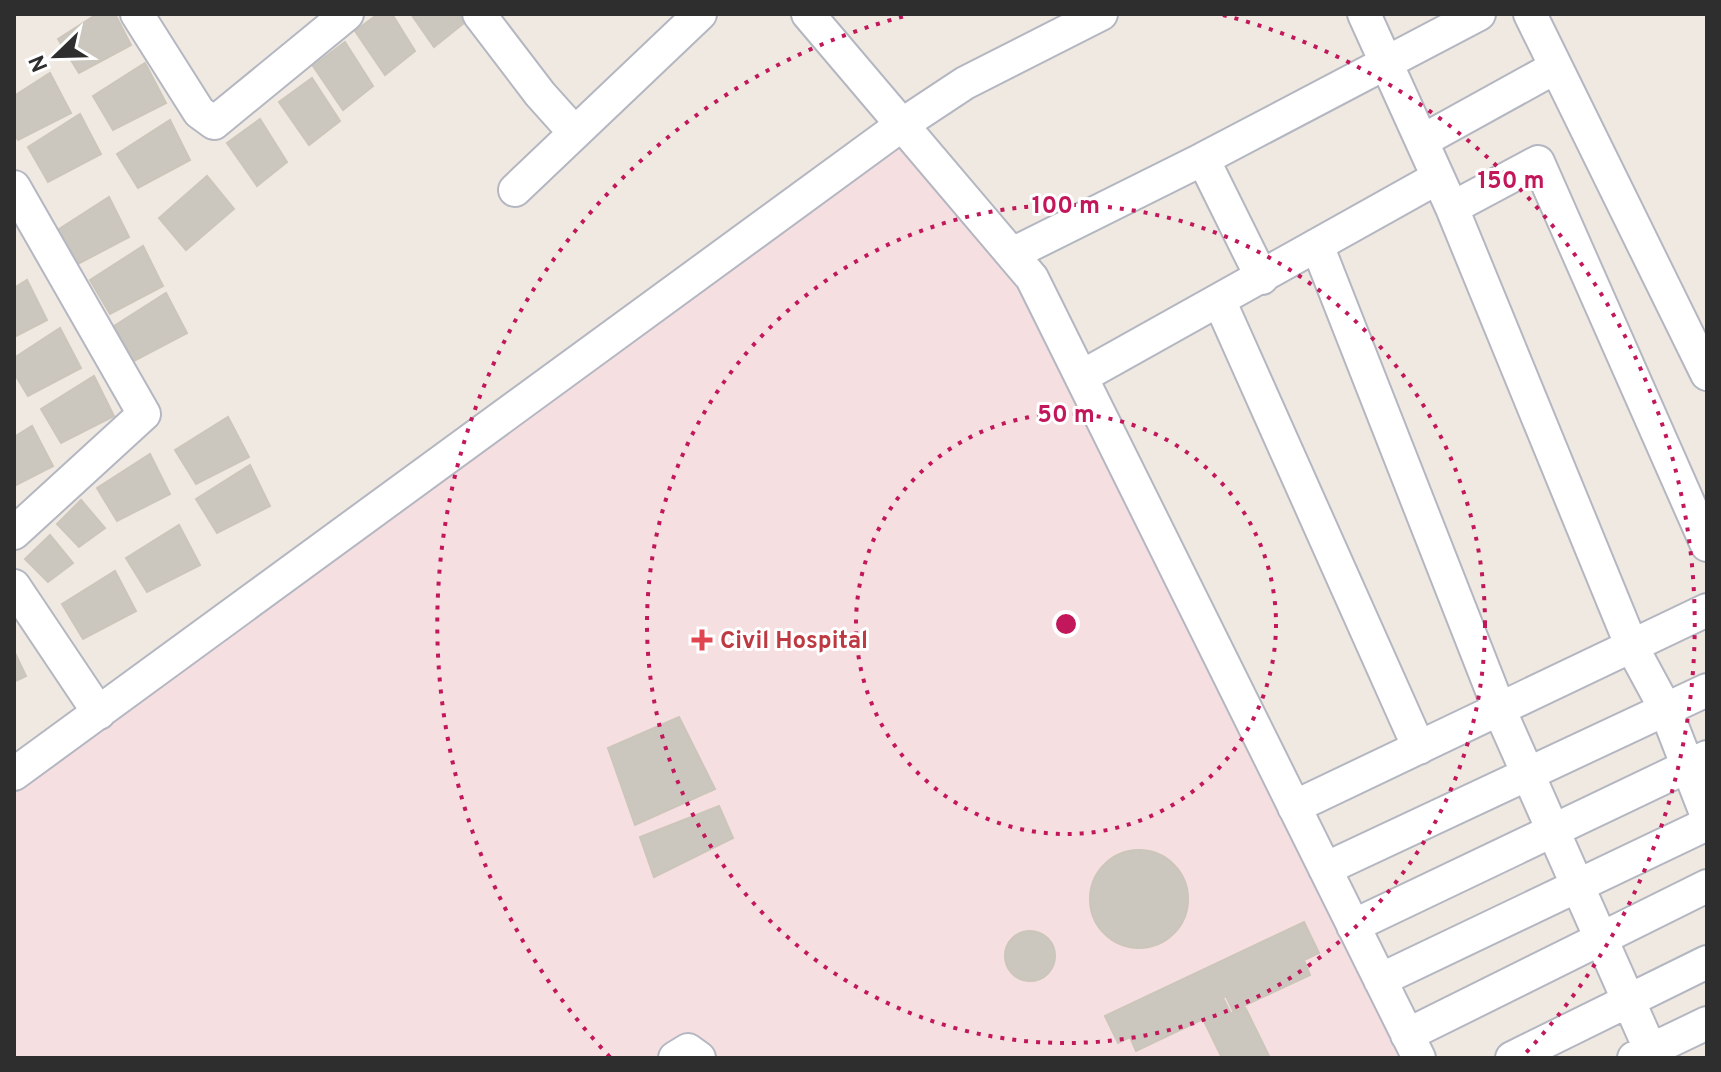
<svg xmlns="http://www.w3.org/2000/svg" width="1721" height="1072" font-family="Overpass,sans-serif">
<rect width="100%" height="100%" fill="#efe9e1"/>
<path fill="#f5dfe0" d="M903,124L1035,296L1416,1058H14V774Z"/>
<path fill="#cbc7bf" stroke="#cbc5ba" stroke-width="2" d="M97,14H115L131,45L79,73L58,39Z
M378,14H392L415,51L385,75L355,31Z
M411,14H459L464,23L434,47Z
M345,42L373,86L343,110L313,66Z
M145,63L166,103L113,130L93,96Z
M50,73L71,113L18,140L14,134V96Z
M312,78L340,121L309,145L279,102Z
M80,114L101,154L48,182L28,147Z
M260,119L287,162L257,186L227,143Z
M170,120L190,160L138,188L117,154Z
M207,176L234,209L186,250L159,218Z
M109,197L129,237L76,265L56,231Z
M143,246L163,286L110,314L90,280Z
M27,280L47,320L14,337V288Z
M166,293L187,333L134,361L114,326Z
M60,328L81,368L28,396L14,373V358Z
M94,376L114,416L61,443L41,409Z
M228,417L249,457L196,484L175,450Z
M32,426L53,466L14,486V437Z
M150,454L170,494L117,521L97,488Z
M250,465L270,506L217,533L196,499Z
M81,500L105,528L79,547L57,524Z
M179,525L200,565L147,592L126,558Z
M50,535L73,563L48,582L25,559Z
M115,571L136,611L83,639L62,604Z
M14,651L26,676L14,682Z
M679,717L715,789L635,825L608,748Z
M719,806L733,838L654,877L640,837Z
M1090 899a49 49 0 1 1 98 0a49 49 0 1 1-98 0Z
M1304,922L1319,953L1304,960L1310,975L1233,1011L1226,996L1223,998L1231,1014L1245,1007L1270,1058H1222L1203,1019L1136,1051L1130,1037L1118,1043L1105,1016Z
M1005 956a25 25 0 1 1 50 0a25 25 0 1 1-50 0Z"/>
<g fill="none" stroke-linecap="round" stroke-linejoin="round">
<g stroke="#b4b7c1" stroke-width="36">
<path id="minor" d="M137,14L199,112L214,123L347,14
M479,14L540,94L575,133
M808,14L1032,278L1419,1058
M1364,14L1452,208L1632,647L1665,708L1707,816
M1530,14L1707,374
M1422,141L1556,67
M1203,159L1262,278
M14,187L144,414L14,533
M515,190L700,14
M1452,208L1538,162L1707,545
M1317,245L1500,711L1654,1058
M1012,254L1203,159L1479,14
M1219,300L1419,748
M1081,377L1437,178
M14,586L99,713
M14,774L903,124L965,83L1101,14
M1294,807L1707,610
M1325,869L1707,690
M1353,926L1707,757
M1380,980L1707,824
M1407,1035L1707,886
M675,1058L688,1050L699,1058
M1512,1058L1707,962
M1634,1058L1707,1023"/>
</g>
<use href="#minor" stroke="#fff" stroke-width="32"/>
</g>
<g fill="none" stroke="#c2185b" stroke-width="4" stroke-dasharray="4 8">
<circle cx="1066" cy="624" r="210"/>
<circle cx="1066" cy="624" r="419"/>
<path d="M610 1057A629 629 0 0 1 909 15M1223 15A629 629 0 0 1 1522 1057"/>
</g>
<path fill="#e0444e" stroke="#fff" stroke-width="3" d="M698 628h8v8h8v8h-8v8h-8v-8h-8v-8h8z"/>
<g text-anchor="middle" stroke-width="6" stroke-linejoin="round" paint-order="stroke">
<g font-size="24" font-weight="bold" fill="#be3a42" stroke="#fff" text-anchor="start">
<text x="720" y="648">Civil Hospital</text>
</g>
</g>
<circle cx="1066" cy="624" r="12" fill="#c2185b" stroke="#fff" stroke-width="4"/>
<g font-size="24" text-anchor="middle" font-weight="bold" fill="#c2185b" stroke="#fff" stroke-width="6" stroke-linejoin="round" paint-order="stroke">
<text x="1511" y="188">150 m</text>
<text x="1066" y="213">100 m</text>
<text x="1066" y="422">50 m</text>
</g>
<rect width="1721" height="1072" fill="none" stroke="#2e2e2e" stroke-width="32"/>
<g transform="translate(56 56) rotate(247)" stroke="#ffffff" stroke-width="6" paint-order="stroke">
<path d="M0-6L14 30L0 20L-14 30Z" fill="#2e2e2e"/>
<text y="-12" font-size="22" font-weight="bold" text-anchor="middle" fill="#2e2e2e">N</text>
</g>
</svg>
